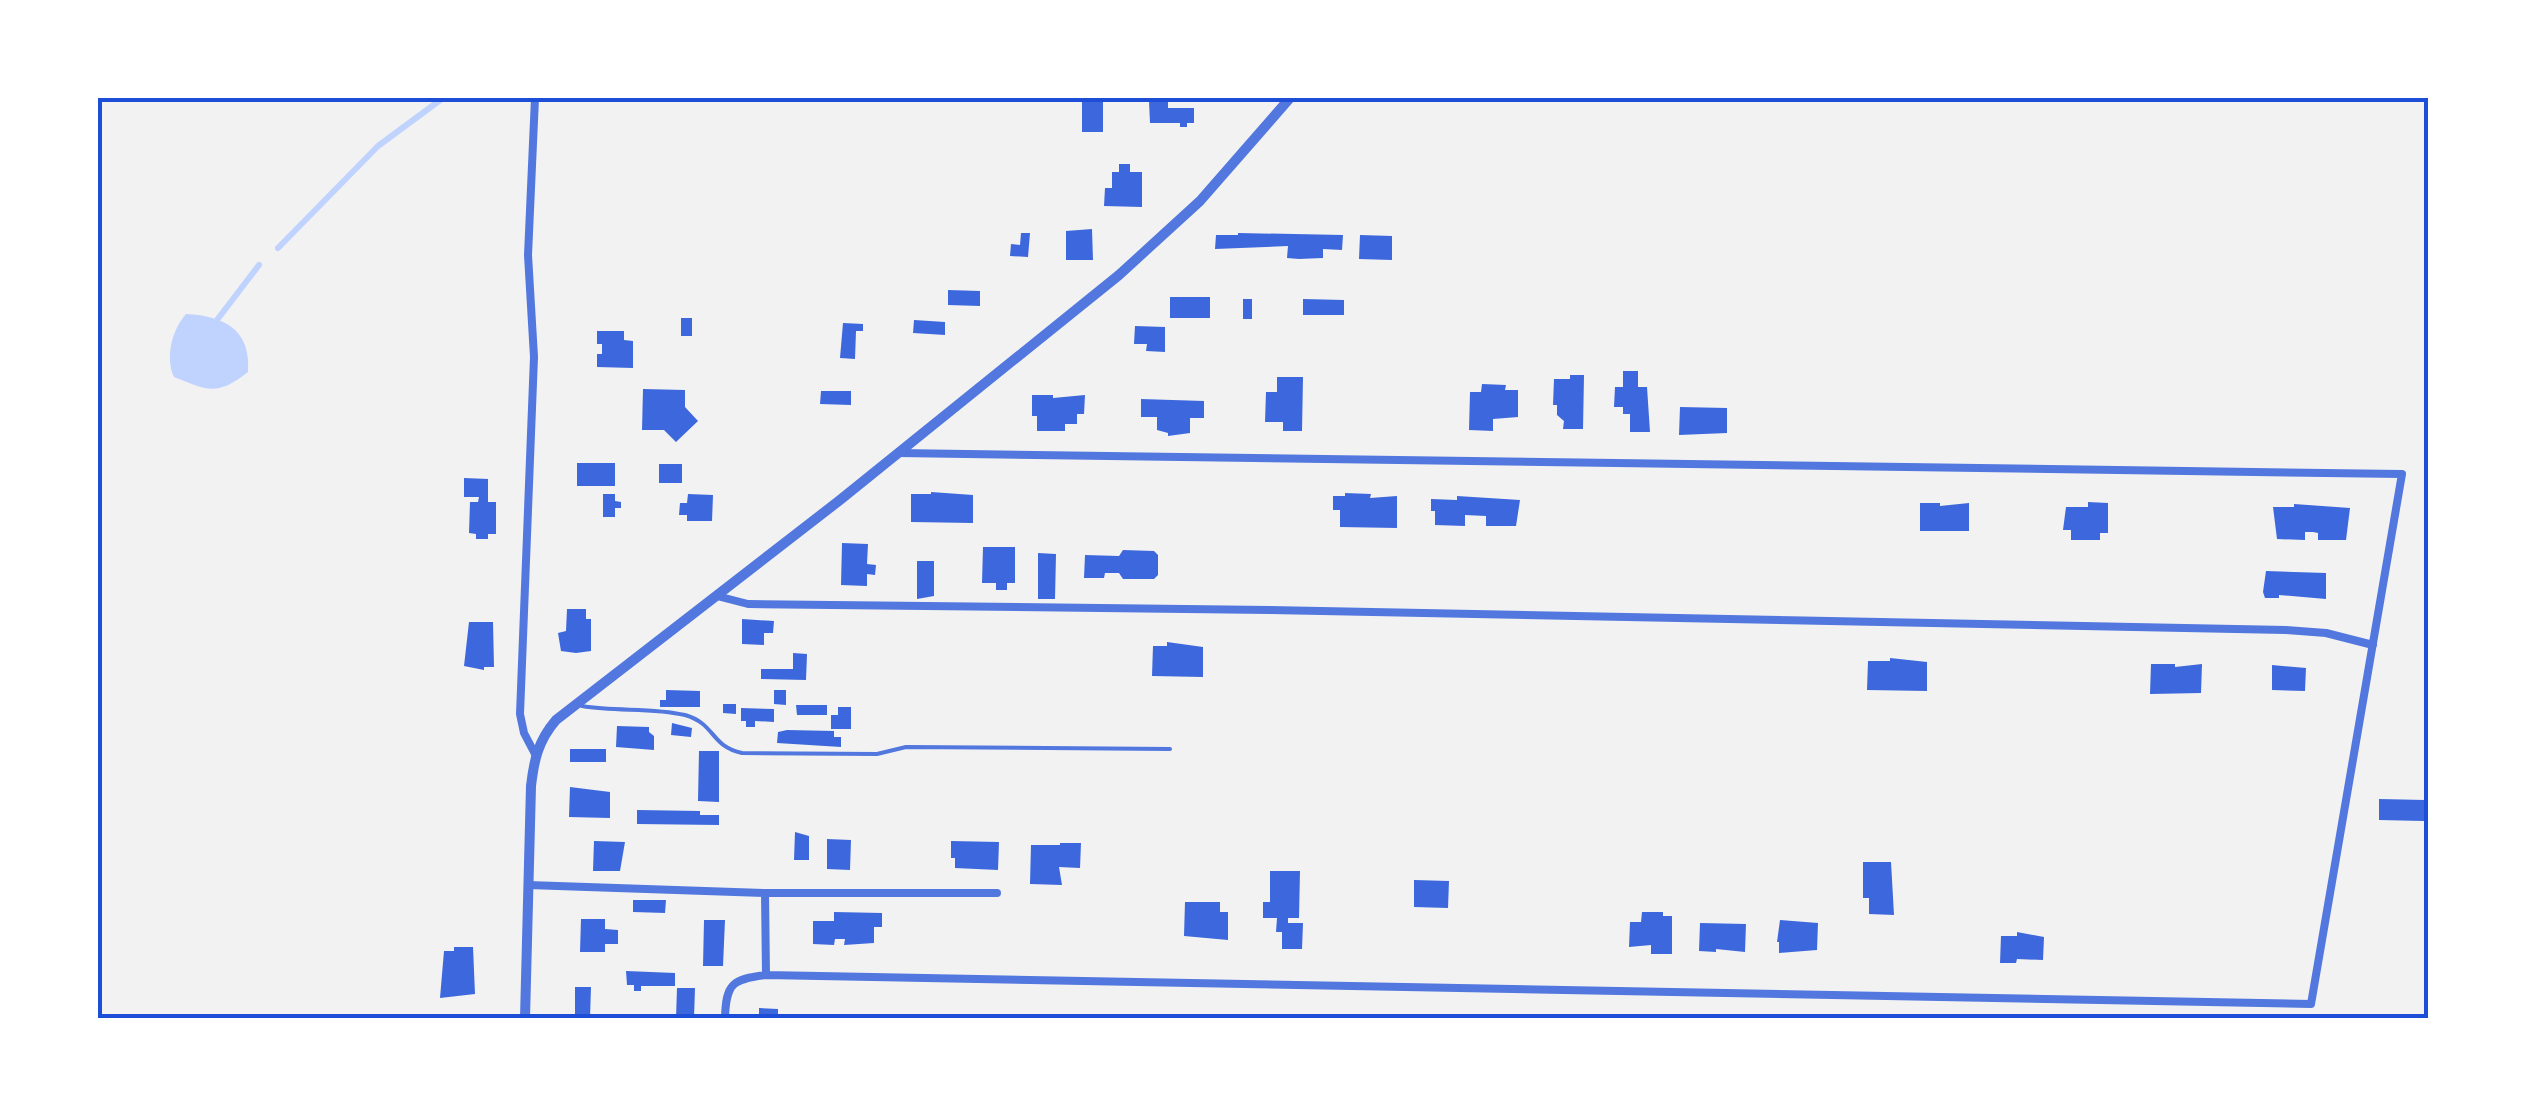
<svg xmlns="http://www.w3.org/2000/svg" width="2526" height="1116" font-family="'PT Sans',sans-serif">
<rect width="100%" height="100%" fill="#f2f2f2"/>
<path fill="#bfd3fe" d="M186,314C225,316 251,330 248,372C217,396 209,391 174,377C165,357 172,330 186,314Z"/>
<g fill="none" stroke-linecap="round" stroke-linejoin="round">
<path stroke="#bfd3fe" stroke-width="6" d="M278,248L378,146L443,98
M217,320L259,265"/>
</g>
<path fill="#3d67dc" d="M1082,98H1103V132H1082Z
M1149,101H1168V108H1194V123H1187V127H1180V123H1150Z
M1119,164H1130V172H1142V207L1104,206L1105,188H1112V172H1119Z
M1092,229L1093,260H1066V231Z
M1021,233H1030L1028,257L1010,256L1011,244L1020,245Z
M1238,233L1343,235L1342,250L1323,249V258L1299,259L1287,258L1288,246L1215,249L1216,235H1238Z
M1360,235L1392,236V260L1359,259Z
M948,290L980,291V306L948,305Z
M1170,297H1210V318H1170Z
M1243,299H1252V319H1243Z
M1303,299L1344,300V315H1303Z
M681,318H692V336H681Z
M914,320L945,322V335L913,333Z
M843,323L863,324V331H856L855,359L840,358Z
M1135,326L1165,327V352L1146,351L1147,344H1134Z
M597,331H624V340L633,341V368L597,367V354H602V344H597Z
M1623,371H1638V387H1647L1650,432H1630V414H1623V407H1614L1615,387H1623Z
M1570,375H1584L1583,429H1563L1564,421L1557,415V405H1553L1554,379H1570Z
M1277,377H1303L1302,431H1283V422H1265L1266,392H1277Z
M1482,384L1506,385L1505,390H1518V417L1493,419V431L1469,430L1470,392H1481Z
M643,389L685,390V407L698,421L676,442L664,430H642Z
M821,391H851V405L820,404Z
M1032,395H1053V398L1085,395L1084,414H1077V424H1065V431H1037V416H1032Z
M1141,399L1204,401V418H1190V433L1168,436V433L1157,430V417H1141Z
M1680,407L1727,408V433L1679,435Z
M577,463H615V486H577Z
M659,464H682V483H659Z
M464,478L488,479V502H496V534H488V539H476V534L469,533L470,502H478L479,497H464Z
M931,492L973,495V523L911,522V494H931Z
M1345,493L1371,494L1370,498L1397,496V528L1340,527V510H1333V496H1345Z
M603,494H615V501L621,502V508H615V517H603Z
M688,494L713,495L712,521H687V515H679L680,503H687Z
M1457,496L1520,500L1516,526H1486V516L1465,515V526L1435,525V511H1431V499L1457,500Z
M2088,502L2108,503V533H2100V540H2071V530H2063L2066,507H2088Z
M1920,503H1940V506L1969,503V531H1920Z
M2294,504L2350,508L2346,540H2318V533L2313,532H2305V540L2277,539L2273,507H2294Z
M842,543L868,544L867,564L876,565L875,575L867,574V586L841,585Z
M983,547H1015V583H1007V590H996V583H982Z
M1123,550L1154,551L1158,555V575L1154,579H1123L1119,573H1105L1104,578H1084L1085,555L1119,556Z
M1038,553L1056,554L1055,599H1038Z
M917,561H934V596L917,599Z
M2266,571L2326,573V599L2279,595V598H2265L2263,592Z
M567,609H586V619H591V651L576,653L561,651L558,633L566,631Z
M742,619L774,621L773,633H764V645L742,644Z
M469,622H493L494,667H484V670L464,666Z
M1167,642L1203,647V677L1152,676L1153,646H1167Z
M793,653L807,654L806,680L761,679V669H793Z
M1890,658L1927,662V691L1867,690L1868,661H1890Z
M2151,664H2175V667L2202,664L2201,693L2150,694Z
M2272,665L2306,668L2305,691L2272,690Z
M666,690L700,691V707H660V700H666Z
M774,690H786V705L774,704Z
M723,704H736V714L723,713Z
M796,705H827V715H797Z
M838,707H851V729H831V715H838Z
M741,708L774,709V722L755,721V727H746V721H741Z
M672,723L692,728L691,737L671,735Z
M617,726L649,727V732L654,736V750L616,747Z
M787,730L834,731V737H841V747L777,743L778,732Z
M570,749H606V762H570Z
M699,751H719V802L698,801Z
M570,787L610,792V818L569,817Z
M2379,799L2425,800L2424,821L2379,820Z
M637,810L700,811V815H719V825L637,824Z
M795,832L809,836V860H794Z
M827,839L851,840L850,870L827,869Z
M594,841L625,842L620,871H593Z
M951,841L999,842L998,870L955,868V858H951Z
M1060,843H1081L1080,868L1059,867L1062,885L1030,884L1031,845H1060Z
M1863,862H1891L1894,915L1869,914V898H1863Z
M1270,871H1300L1299,918H1288V923H1303L1302,949H1282V932H1276L1277,918H1263V902H1270Z
M1414,880L1449,881L1448,908L1414,907Z
M633,900H666L665,913L633,912Z
M1185,902H1220V912H1228V940L1184,936Z
M834,912L882,913V927H874V943L844,945L845,939H835L834,945L813,944V921H834Z
M1642,912H1663V916H1672V954H1651V945L1629,947L1630,922H1641Z
M581,919H605V929L618,930V944H605V952H580Z
M704,920H725L723,966H703Z
M1780,920L1818,923L1817,950L1779,953V942H1777Z
M1700,923L1746,924L1745,952L1716,949V952L1699,951Z
M2017,932L2044,937L2043,960L2017,959L2016,963H2000L2001,936H2017Z
M454,947H473L475,994L440,998L444,951H454Z
M626,971L675,973V986H641V991H634V985H627Z
M575,987H591L590,1018H575Z
M677,988H695L694,1018H676Z
M759,1008L778,1009V1018H759Z"/>
<g fill="none" stroke-linecap="round" stroke-linejoin="round">
<path stroke="#5277de" stroke-width="4" d="M582,706C616,712 652,707 685,715C716,724 710,746 742,753L877,754L906,747L1170,749"/>
<path stroke="#5277de" stroke-width="8" d="M717,596L748,604L1269,610L2286,630L2326,633L2373,645
M535,754L524,733L520,714L534,357L528,255L535,98
M528,885L765,893L766,975L2311,1004L2402,474L898,453
M765,893H997
M725,1018C726,984 732,979 766,975"/>
<path stroke="#5277de" stroke-width="10" d="M525,1018L531,786C534,760 538,741 556,720L840,500L1119,275L1200,201L1290,98"/>
</g>
<rect width="2526" height="1116" fill="none" stroke="#ffffff" stroke-width="200"/>
<rect x="100" y="100" width="2326" height="916" fill="none" stroke="#1d4ed8" stroke-width="4"/>
</svg>
